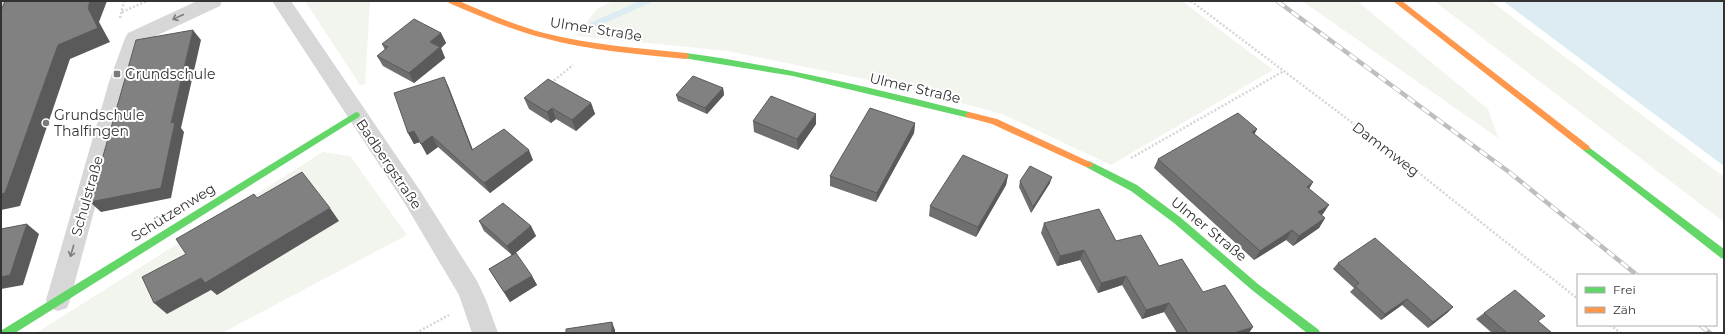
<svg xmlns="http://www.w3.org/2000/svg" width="1725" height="334" font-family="Montserrat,sans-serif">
<rect width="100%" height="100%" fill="#fff"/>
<path fill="#f1f5ed" d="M305,1H370L365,84L360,85Z
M613,1H1182L1273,70L1111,165L1002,114L898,86L728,51L576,36L597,9Z
M1302,1H1357L1488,109L1498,138Z
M1434,1H1491L1724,177V222Z
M323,152L350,156L407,235L222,333H36Z"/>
<path fill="#ddebf3" d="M1503,1H1724V166Z"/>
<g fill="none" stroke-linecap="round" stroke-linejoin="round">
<path fill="#ddebf3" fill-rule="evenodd" d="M640,1H651L650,3L591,29L588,30L584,27L585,25Z"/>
<path stroke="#d6d6d6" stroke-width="2.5" stroke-dasharray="2 2" stroke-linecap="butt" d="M1191,1L1415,170L1578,299
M122,12L147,1
M120,18L124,1
M551,83L573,65
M1131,158L1284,71
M1610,325L1621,333
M416,333L449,315"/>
<path fill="#d7d7d7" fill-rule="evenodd" d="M1,1H12L8,9L1,10Z
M197,1H222L220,6L143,42L129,82L70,300L67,308L58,311L49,308L46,300L109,82L125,38L128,33Z
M272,1H291L421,192L477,281L486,300L498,333H472L459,295L405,204Z"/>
<path fill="#63d668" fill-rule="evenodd" d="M686,53C782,66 875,89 969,112L973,115L969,118L793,76L683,58L682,56Z
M356,112L359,113L360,115L359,117L15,333H1L2,330Z
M1586,145L1724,249V259L1721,258L1583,150L1582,148Z
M1089,161L1137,185L1180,217L1258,284L1319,330L1320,333H1307L1252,290L1174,223L1131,191L1086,167L1085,165L1086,163Z"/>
<path fill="#ff974d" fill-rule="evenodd" d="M448,1H459C487,13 515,25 544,33C591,45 639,48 686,53L690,56L686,59C639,54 590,51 544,38C511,30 480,16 449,3Z
M1393,1H1402L1589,146L1590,148L1589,150H1583Z
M969,112L997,119L1092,163L1093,165L1092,167H1086L992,124L966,117L965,115Z"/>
<g stroke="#bebebe" stroke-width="4.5">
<path id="rail" d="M1277,1L1509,172L1637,275
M1700,325L1710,333"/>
</g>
<use href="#rail" stroke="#fff" stroke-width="3" stroke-dasharray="9" stroke-linecap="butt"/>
</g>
<path fill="#6f6f6f" d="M441,33L446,43L441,48L445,58L414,83L383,66L377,56L385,50L382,44Z
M444,77L449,88L473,150L533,160L490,193L438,147L427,155L420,142L414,144L408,133Z
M723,88L724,95L707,114L678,101L676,95Z
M524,98L591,103L595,114L576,131L556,119L551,123L529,109Z
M816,114V124L798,150L754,132L753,121Z
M915,123L914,133L876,202L830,186V176Z
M1257,129L1254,134L1313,182L1309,189L1323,214L1321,215L1325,218L1319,228L1293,246L1286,240L1254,260L1154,168L1158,159Z
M1008,175L1006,185L976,237L929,216L930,206Z
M1020,181L1050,183L1031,213L1019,187Z
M479,221L531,226L536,236L513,255L532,276L537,285L510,302L489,269L512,255L484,231Z
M1044,223L1116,241L1159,266L1203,292L1249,333H1177L1164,312L1142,319L1122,285L1098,293L1080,260L1057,266L1041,233Z
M1338,263L1453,307L1447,313L1428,328L1402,305L1381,320L1350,292L1354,288L1333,269Z
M1484,313L1538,322L1552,333H1492L1476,319Z"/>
<path fill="#5a5a5a" d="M90,1H107L99,22L110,42L70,59L20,206L1,210V194L58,45L88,8Z
M193,30L201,40L181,128L184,132L171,198L101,212L90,202L171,123Z
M441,33L446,43L441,48L445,58L414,83L409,73L430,42Z
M444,77L449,88L477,161L472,150Z
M723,88L724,95L707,114L705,108Z
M591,103L595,114L576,131L572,120Z
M552,108L556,119L551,123L547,112Z
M816,114V124L798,150L797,139Z
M915,123L914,133L876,202L877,193Z
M1257,129L1252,139V132Z
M414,131L420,142L414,144L408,133Z
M432,136L438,147L427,155L421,144Z
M529,150L533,160L490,193L484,183Z
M1008,175L1006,185L976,237L978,227Z
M1052,177L1050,183L1031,213L1033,207Z
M1313,182L1307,192V187Z
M1329,205L1323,214L1312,222L1318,212Z
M330,208L339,221L217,295L211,290L167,314L154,303Z
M1325,218L1319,228L1293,246L1299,236Z
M27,224L39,234L23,285L1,289V277Z
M531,226L536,236L512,256L507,246Z
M1292,230L1286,240L1254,260L1260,251Z
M1084,250L1080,260L1057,266L1060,256Z
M532,276L537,285L510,302L504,292Z
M1126,276L1122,285L1098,293L1101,283Z
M1407,299L1402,305L1381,320L1385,314Z
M1169,303L1164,312L1142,319L1146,310Z
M1453,307L1447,313L1428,328L1433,322Z
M612,322L615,330V333H612Z
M1253,327L1249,333H1234Z"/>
<path fill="#818181" stroke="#5a5a5a" d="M5,1H90L88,8L98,28L58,45L5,193L1,194V11Z
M414,19L441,33L430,42L440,47L409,73L377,56L388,47L382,44Z
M193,30L171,123L175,122L161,188L90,202L136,40Z
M693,76L723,88L705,108L676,95Z
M444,77L472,150L504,129L529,150L484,183L432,136L421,144L414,131L408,133L394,93Z
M548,79L591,103L572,120L552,108L547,112L524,98Z
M771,96L816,114L797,139L753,121Z
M870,108L915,123L877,193L830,176Z
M1238,113L1257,129L1252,132L1313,182L1307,187L1329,205L1318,212L1325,218L1299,236L1292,230L1260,251L1158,159Z
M963,155L1008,175L978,227L930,206Z
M1030,166L1052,177L1033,207L1020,181Z
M302,172L330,208L205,283L201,278L154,303L142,277L186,254L176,239L254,194L257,198Z
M503,203L531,226L507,246L479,221Z
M1099,209L1116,241L1141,235L1159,266L1182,259L1203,292L1225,285L1253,327L1234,333H1188L1169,303L1146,310L1126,276L1101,283L1084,250L1060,256L1044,223Z
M27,224L10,275L1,277V229Z
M1375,238L1453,307L1433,322L1407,299L1385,314L1355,286L1359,283L1338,263Z
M516,253L532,276L504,292L489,269Z
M1515,290L1545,316L1538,321L1552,333H1507L1484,313Z
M612,322V333H566V329Z"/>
<defs><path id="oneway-shaft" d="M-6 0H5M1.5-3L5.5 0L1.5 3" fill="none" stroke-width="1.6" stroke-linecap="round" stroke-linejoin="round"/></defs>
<g stroke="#7d7d7d">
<use href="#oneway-shaft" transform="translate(178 17) rotate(155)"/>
<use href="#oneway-shaft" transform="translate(72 251) rotate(106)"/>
</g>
<g fill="#7a7a7a" stroke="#fff" stroke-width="1.5">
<rect x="113" y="70" width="8" height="8" rx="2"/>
<circle cx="46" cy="123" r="4"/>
</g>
<g text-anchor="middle" stroke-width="4" stroke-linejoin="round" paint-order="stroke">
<g font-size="14" fill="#333" stroke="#fff">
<text transform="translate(596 29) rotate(9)" y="5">Ulmer Straße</text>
<text transform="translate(915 88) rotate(13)" y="5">Ulmer Straße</text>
<text transform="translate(1386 149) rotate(37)" y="5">Dammweg</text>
<text transform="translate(389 164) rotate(56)" y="5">Badbergstraße</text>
<text transform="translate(87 196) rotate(-74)" y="5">Schulstraße</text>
<text transform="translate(173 212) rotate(-32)" y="5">Schützenweg</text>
<text transform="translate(1209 229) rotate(39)" y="5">Ulmer Straße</text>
</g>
<g font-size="14" fill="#333" stroke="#fff" text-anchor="start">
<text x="125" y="79">Grundschule</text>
<text x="54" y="120">Grundschule<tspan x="54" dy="16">Thalfingen</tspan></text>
</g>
</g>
<rect width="1725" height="334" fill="none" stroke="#333333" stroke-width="4"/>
<rect x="1577" y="274" width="140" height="52" fill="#ffffff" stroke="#adadad"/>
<rect x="1585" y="287" width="20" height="6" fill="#63d668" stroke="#adadad"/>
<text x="1613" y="294" font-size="12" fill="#333333">Frei</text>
<rect x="1585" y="307" width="20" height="6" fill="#ff974d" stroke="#adadad"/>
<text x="1613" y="314" font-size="12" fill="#333333">Zäh</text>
</svg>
